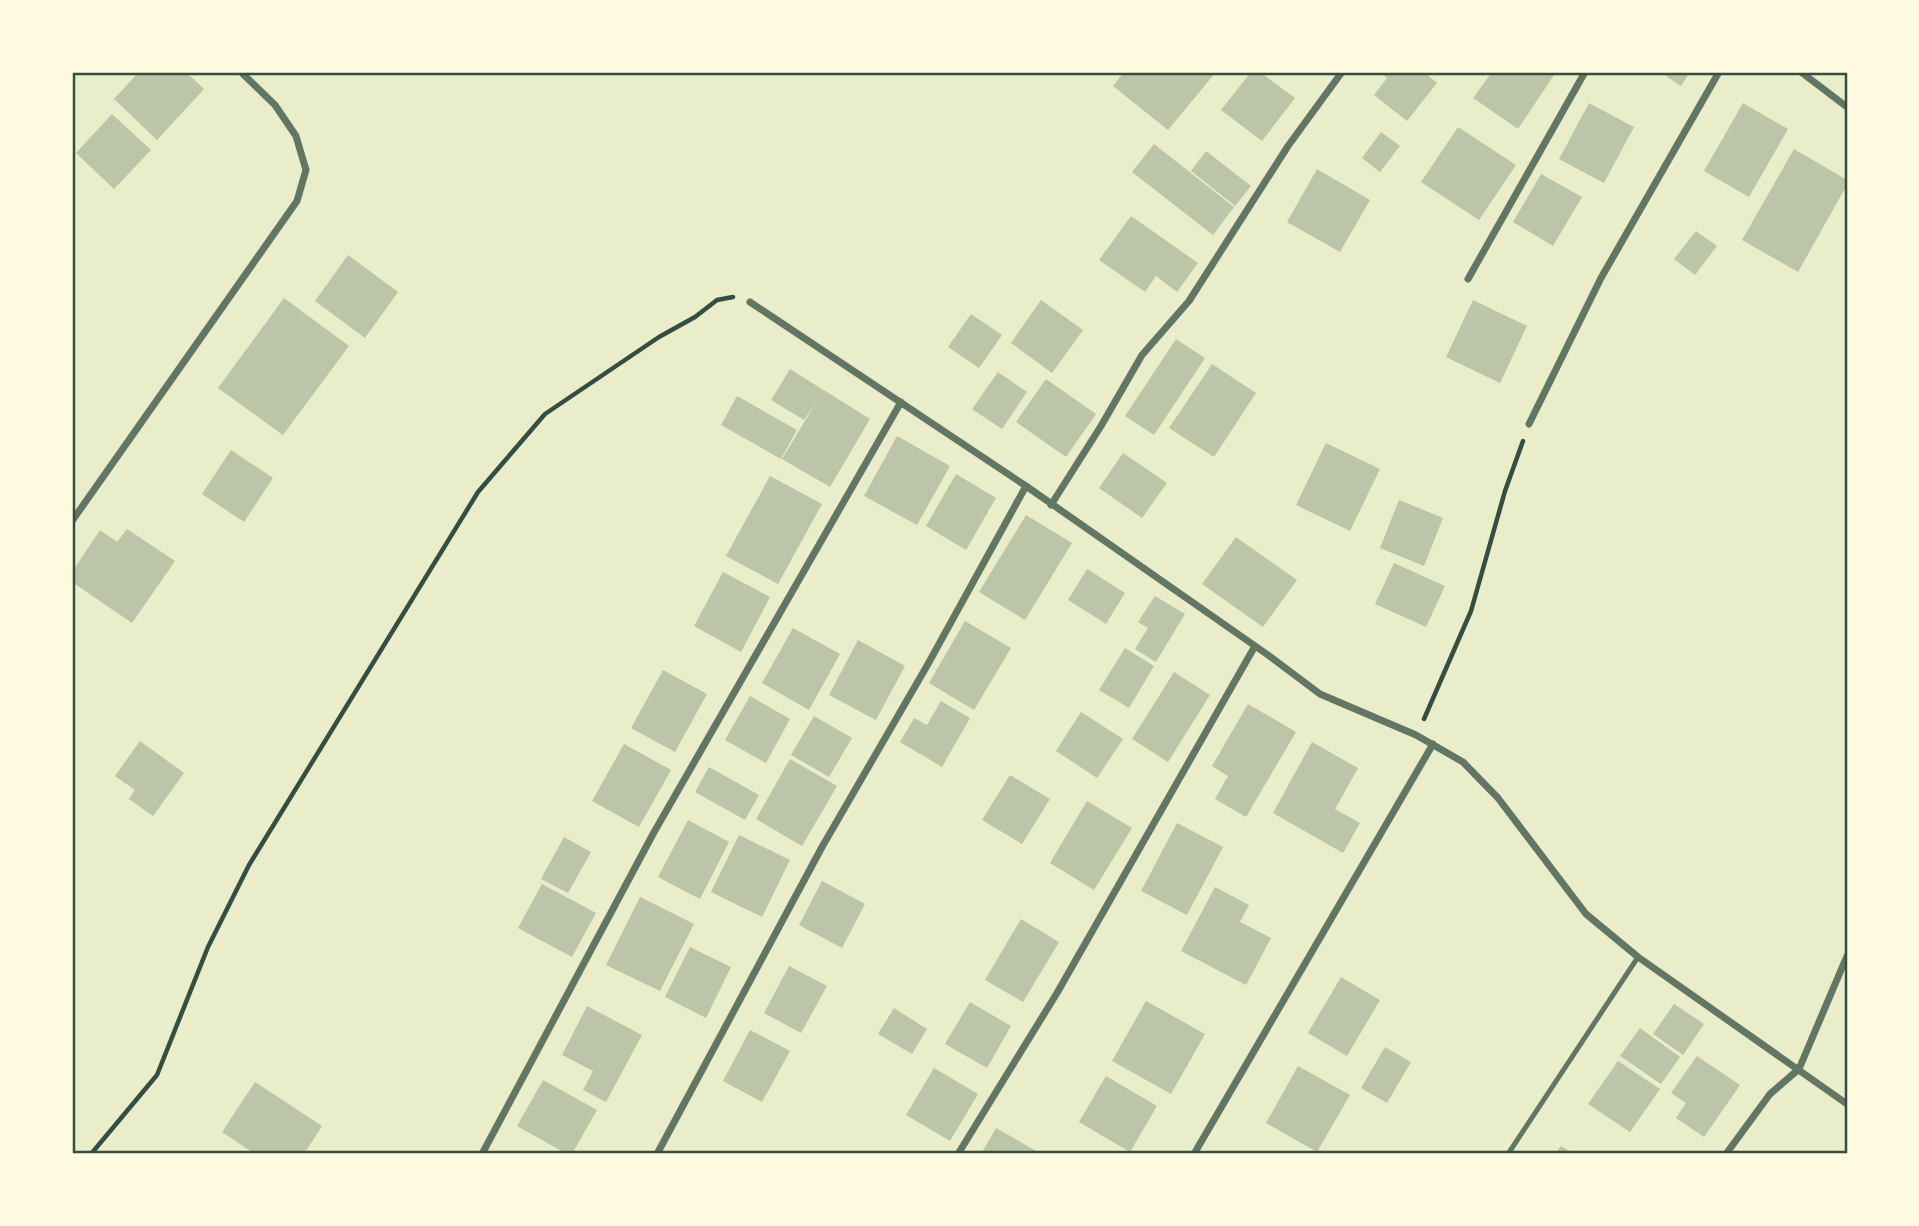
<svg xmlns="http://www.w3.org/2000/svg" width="1919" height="1226" font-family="'PT Sans Narrow',sans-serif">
<rect width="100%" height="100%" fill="#e9edc9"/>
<path fill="#bcc5a7" d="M139,72H186L204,89L157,140L114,99Z
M1124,72H1216L1168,130L1113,86Z
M1251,72H1260L1295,98L1262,141L1221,110Z
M1379,72H1424L1437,83L1407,121L1374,95L1387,78Z
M1492,72H1556L1518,129L1473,98Z
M1660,72H1690L1681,86Z
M1589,103L1634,127L1604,183L1559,159Z
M1743,103L1788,129L1749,197L1704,171Z
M112,114L151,150L114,189L76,153Z
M1458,127L1516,165L1479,220L1421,182Z
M1381,132L1400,146L1380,172L1362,158Z
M1154,144L1234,207L1213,235L1132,172Z
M1794,149L1847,180V185L1798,272L1742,240Z
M1206,151L1251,186L1235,206L1191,171Z
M1317,169L1370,200L1340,252L1287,222Z
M1541,174L1582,197L1553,246L1513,222Z
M1131,216L1198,263L1177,292L1156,276L1145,292L1099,260Z
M1696,231L1717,246L1695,275L1674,259Z
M348,255L398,292L365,338L315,301Z
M284,298L349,346L283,435L218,388Z
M1041,300L1083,330L1052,373L1011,343Z
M1473,300L1527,326L1500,383L1446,357Z
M971,314L1002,335L979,368L948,347Z
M1176,339L1205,358L1154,435L1125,416Z
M1212,364L1256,393L1214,457L1169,428Z
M790,369L870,419L830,487L782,459L817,401L804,420L771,400Z
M998,372L1027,392L1002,429L972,409Z
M1046,379L1096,414L1066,457L1016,422Z
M737,396L797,430L781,459L721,425Z
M897,436L950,466L917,525L864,496Z
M1326,443L1380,469L1350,531L1296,505Z
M231,450L273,478L244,522L202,494Z
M1123,453L1167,483L1142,518L1099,488Z
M956,474L996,498L966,550L926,526Z
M770,476L822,504L778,584L726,556Z
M1399,500L1443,518L1424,566L1380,548Z
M1026,515L1072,543L1025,620L979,592Z
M127,529L175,561L132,623L72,582V572L100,530L117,542Z
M1236,537L1297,580L1263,627L1202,584Z
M1394,563L1445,586L1426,627L1375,604Z
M1087,569L1125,593L1106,624L1068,600Z
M723,572L770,597L741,652L694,626Z
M1155,596L1185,614L1156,662L1135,649L1148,628L1138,622Z
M965,621L1011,648L974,710L929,683Z
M793,628L840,654L809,710L762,683Z
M858,640L905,666L876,720L829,695Z
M1125,648L1154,666L1129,708L1099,690Z
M663,670L707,694L675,752L631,728Z
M1174,672L1210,695L1168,762L1132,739Z
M750,696L790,719L766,763L725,740Z
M941,701L970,718L942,767L900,742L914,718L927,725Z
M1248,704L1296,732L1246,817L1215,799L1228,776L1212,766Z
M1081,712L1123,739L1097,778L1056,751Z
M814,716L852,738L829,777L791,755Z
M140,741L184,773L153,816L129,799L135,790L115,776Z
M1312,742L1358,768L1335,809L1360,823L1343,853L1273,813Z
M624,744L671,770L639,827L592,801Z
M790,759L837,786L802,846L756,819Z
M709,767L759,795L745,820L695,792Z
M1010,775L1050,799L1022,844L982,820Z
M1087,801L1132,828L1094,890L1050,863Z
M688,820L729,842L700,899L658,877Z
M1177,823L1223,847L1187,915L1141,891Z
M739,835L790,860L762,917L711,892Z
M564,837L591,852L568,893L541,879Z
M822,881L865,904L842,948L799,925Z
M542,884L596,913L572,957L518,928Z
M1215,887L1249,905L1240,922L1271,938L1246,985L1181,951Z
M640,897L694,924L660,991L606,965Z
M1021,919L1059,942L1023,1002L985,980Z
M690,947L731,967L706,1018L665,997Z
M789,966L827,986L801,1033L764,1013Z
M1341,977L1380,1000L1347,1056L1308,1033Z
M1146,1001L1205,1034L1171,1094L1112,1061Z
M970,1002L1011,1026L987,1068L945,1044Z
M1674,1004L1704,1024L1683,1055L1653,1034Z
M587,1006L642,1035L606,1102L583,1090L593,1071L562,1055Z
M894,1008L927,1029L912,1054L878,1034Z
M1640,1028L1680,1057L1661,1084L1620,1056Z
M750,1030L790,1051L762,1102L723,1081Z
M1385,1047L1411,1062L1387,1103L1361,1088Z
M1697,1056L1740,1085L1704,1137L1676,1118L1686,1103L1671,1093Z
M1618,1061L1660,1089L1630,1132L1588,1104Z
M1298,1066L1350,1095L1317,1152L1266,1123Z
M934,1068L978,1094L950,1141L906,1115Z
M1106,1076L1157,1106L1130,1152L1079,1122Z
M543,1080L597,1110L572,1154H567L517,1126Z
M255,1082L322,1126L304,1154H255L222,1132Z
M996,1128L1038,1152L1037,1154H981Z
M1561,1146L1574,1154H1555Z"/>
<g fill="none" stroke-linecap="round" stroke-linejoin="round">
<path stroke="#344e41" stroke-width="4.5" d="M1424,719L1471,611L1505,491L1523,441
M91,1154L157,1075L208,947L249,865L478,492L545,414L659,337L695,317L717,300L733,297"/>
<path stroke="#617663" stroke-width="5" d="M1508,1154L1638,957"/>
<path stroke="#617663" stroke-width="7" d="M1801,72L1847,107
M1468,279L1585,72
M750,302L1026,486L1268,655L1320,694L1416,735L1463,762L1498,798L1586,914L1638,957L1847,1104
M1529,424L1601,278L1719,72
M1051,505L1101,426L1142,355L1189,301L1288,146L1342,72
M72,521L297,201L306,170L296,136L275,105L241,72
M482,1154L653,834L901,402
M657,1154L822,847L928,664L1026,486
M958,1154L1057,993L1255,646
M1194,1154L1433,744
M1726,1154L1770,1094L1799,1069L1847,956"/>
</g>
<rect width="1919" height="1226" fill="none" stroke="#fefae0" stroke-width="147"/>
<rect x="74" y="74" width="1772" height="1078" fill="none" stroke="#344e41" stroke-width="2.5"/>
</svg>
